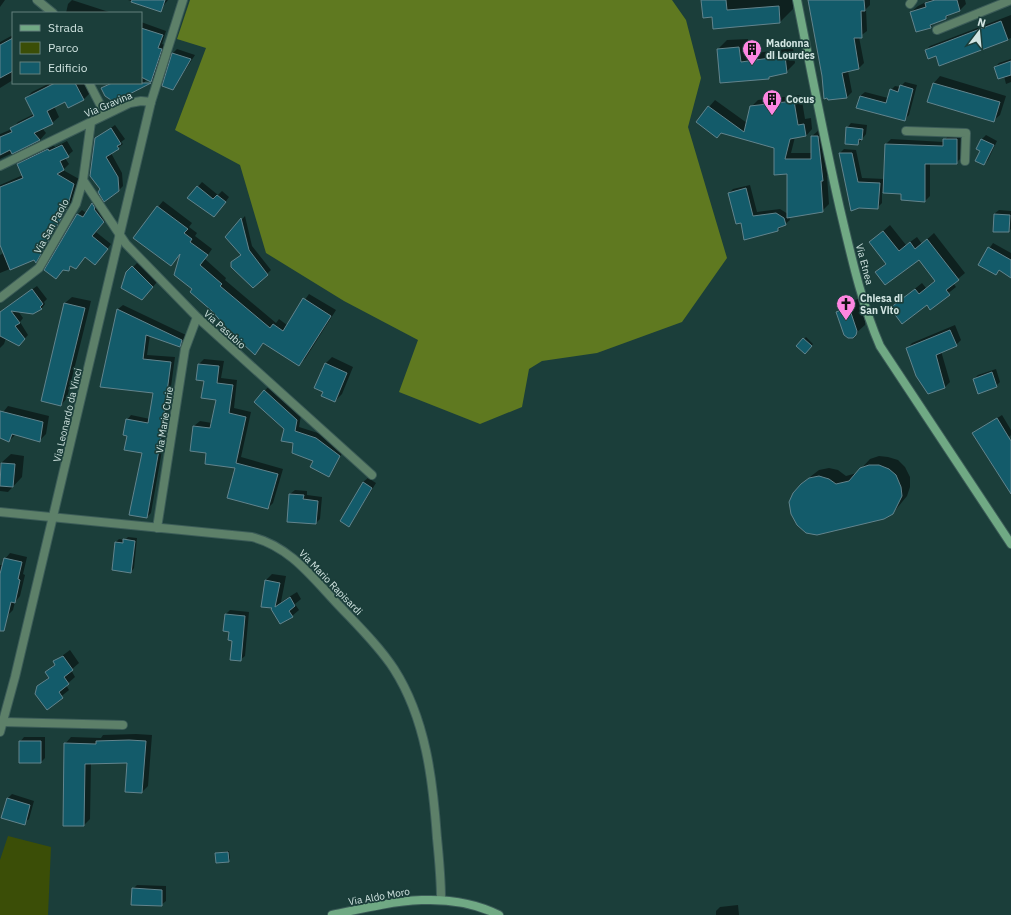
<svg xmlns="http://www.w3.org/2000/svg" width="1011" height="915" font-family="'IBM Plex Sans',sans-serif">
<rect width="100%" height="100%" fill="#1b3e3a"/>
<path fill="#3b4e07" d="M8,836L51,847L48,915H0V860Z"/>
<path fill="#5f7920" d="M190,0H672L686,20L701,78L688,127L727,258L682,322L597,353L542,361L529,369L522,407L480,424L399,392L418,340L344,301L266,253L240,165L175,130L206,48L177,39Z"/>
<path fill="#0007" d="M0,0H5L0,7Z
M72,0L112,13H66L68,4Z
M128,0H168L160,10Z
M725,0H793V9L780,22L714,28Z
M809,0H870V5L866,9L867,31L859,37L864,63L859,68L848,71L852,92L847,97L825,98L814,18Z
M930,0H965L966,4L960,10L951,13L946,18L935,22L930,27L911,12L918,6Z
M1011,15V38L940,65L936,55L926,50L930,46Z
M141,22L166,31L162,44L165,45L155,77L151,81L147,79L143,84L102,89L109,83H141Z
M13,35V80L0,88V42Z
M748,39L749,54L793,48L795,63L786,72L771,75L769,78L718,49L727,40Z
M177,49L195,55L173,89L163,86L173,53Z
M1011,59V82L1006,84L1004,76L995,67L999,63Z
M940,76L1006,96L1000,115L993,121L928,102L934,83Z
M905,82L917,85L909,115L905,119L860,96L865,92L888,98L891,90L895,86L900,87Z
M50,83H85L90,93L83,100L65,101L54,106L59,117L52,123L42,128L46,133L40,140L0,159V134L12,129L18,122L34,114L26,98L32,92Z
M801,95L805,119L811,118L812,129L806,136L795,137L791,153H812V136L819,130L830,174L827,176L829,204L822,211L789,217L790,220L778,230L742,221L729,193L733,189L750,185L757,212L780,209L788,214V173L775,148L722,132L709,107L715,100L747,123L751,107L758,100Z
M851,123L867,125L866,134L858,144L847,128Z
M115,125L125,139L121,142L123,144L111,153L122,173L123,186L118,191L101,189L96,139Z
M949,134H961V158L956,163H930V196L925,201L902,199V193L882,192V203L877,208L859,207L840,153L844,149L856,150L862,178L885,179L886,144L891,139L944,142Z
M986,135L997,141L988,160L984,164L981,140Z
M67,141L73,151L65,158L69,164L63,170L79,179L71,203L41,257L36,261L34,259L0,273V255L4,253L0,243V185L23,175L18,164L23,159L53,145L55,147Z
M202,182L218,195L222,191L229,197L218,212L189,197Z
M96,199L108,218L96,232L111,244L99,260L85,256L76,268L72,266L69,269H46L78,214L82,210L86,213Z
M163,201L192,223L189,227L197,233L195,236L212,249L205,259L226,278L225,280L276,323L279,319L287,325L309,294L336,310L305,359L299,364L264,342L255,354L194,289L182,252L176,259L158,207Z
M999,210L1011,211V229L1009,231L994,214Z
M245,216L252,246L271,270L253,287L242,255L226,237Z
M890,225L906,245L917,237L922,244L934,233L965,273L953,283L956,287L930,308L927,303L891,308L922,283L926,288L936,280L919,259L876,272L886,263L871,242Z
M993,243L1011,253V276L1000,270L996,274L979,264Z
M137,263L157,282L146,295L127,273Z
M37,286L47,299L44,302L45,304L41,309L18,311L23,318L20,322L28,335L18,346L8,332L4,344L0,348V312Z
M72,297L91,301L67,398L61,405L42,400L65,303Z
M858,299L865,321V325L855,334L837,312L846,303Z
M123,305L186,335L180,346L150,335L147,355L175,357L164,439L151,513L147,517L143,452L128,435L127,420L131,415L150,419L154,392L101,386L118,309Z
M955,325L961,340L956,345L941,351L950,382L945,387L928,392L907,349L912,343Z
M806,337L813,344L805,352L798,346Z
M332,357L353,367L342,394L335,401L324,392L325,364Z
M204,359L224,361L221,378L237,380L234,408L251,412L241,457L283,469L273,503L268,508L236,468L207,452L191,450L194,426L200,421L212,423L218,399L205,380L199,364Z
M996,369L1000,382L996,386L974,379L978,375Z
M269,386L301,415L299,427L321,434L343,452L328,475L294,442L285,429L255,402Z
M8,406L49,416L46,434L39,441L16,434L9,441L0,437V416Z
M1002,415L1011,430V435L1009,437L1011,445V479L974,433Z
M11,454L24,456L22,477L8,492L0,491V464Z
M879,456L888,457L898,460L905,467L910,477V487L907,496L893,513L801,484L819,470L829,468L838,470L846,476L857,473L870,459Z
M368,478L376,483L349,526L363,482Z
M295,490L307,491V495L322,497L320,519L316,523L290,494Z
M128,537L137,538L134,568L131,572L116,542L119,539L125,540Z
M10,553L27,557L23,574L25,575L20,596L15,602L13,610L7,616L0,614V565H3L5,559Z
M272,574L286,576L281,602L297,592L301,599L295,604L299,610L292,616L274,607L262,606L266,580Z
M230,610L249,612L245,656L240,660L226,614Z
M70,650L79,663L71,670L75,677L66,685L69,690L47,708L38,686L49,677L46,672L56,663L55,661Z
M136,734L152,735L148,786L142,792L128,762L91,763L90,819L84,825H64L65,744L71,737L101,738L103,735Z
M24,737H45V758L41,762L20,742Z
M12,794L34,801L29,819L24,823L8,798Z
M229,851L230,859L228,861L216,853Z
M137,885L166,886V901L161,905L133,889Z
M738,905L739,915H716V911L720,907Z"/>
<path fill="#135b6a" stroke="#62848d" d="M132,0H165L161,12L131,2Z
M701,0H726L727,10L779,6L780,23L713,29L712,17L703,18Z
M808,0H864L865,11H861L862,38H854L859,69L842,73L847,98L828,100L827,98L824,99L822,76Z
M935,0H957L960,11L946,16V19L930,25L931,28L916,32L910,12L926,7L925,3Z
M1001,21L1008,40L939,66L936,56L928,59L925,50Z
M141,28L163,35L158,48L162,49L151,82L141,77Z
M13,38V71L0,78V45Z
M739,47L741,62L785,56L787,73L769,77V79L720,83L717,49Z
M172,53L191,59L173,90L162,86Z
M1011,61V75L998,79L994,67Z
M55,83H75L84,100L68,108L65,102L47,111L53,124L34,133L40,140L12,154L10,150L0,155V137L12,132L10,128L34,116L25,98Z
M112,83H151L114,102L105,96L101,88Z
M933,83L1000,102L994,122L927,102Z
M900,85L913,89L905,121L856,108L860,96L886,103L890,89L898,92Z
M794,101L798,125L804,124L806,136L790,139L785,159H811V136H818L823,181H821L823,212L787,218V174L774,175V148L721,133L717,138L696,122L708,106L744,132L750,106Z
M846,127L863,129L862,140L859,139L858,145L845,144Z
M111,128L121,144L117,146L119,149L106,157L118,177L119,191L104,202L98,192L100,189L90,176L95,138Z
M943,139H957V164H925V202L901,200V194L883,193L885,144L943,146Z
M981,139L994,145L984,165L975,161L980,151L976,149Z
M62,145L69,157L60,161L64,170L57,174L74,184L67,208L36,263L34,260L10,270L0,245V187L23,178L17,164L48,149L49,151Z
M839,153H852L858,182L880,183L878,209L859,208L851,211Z
M197,186L213,199L217,195L226,202L214,217L187,198Z
M746,188L753,216L776,213L784,218L786,225L778,228V231L744,240L741,223L736,224L728,193Z
M92,203L95,208L94,209L104,222L92,236L108,249L95,265L85,257L76,269L70,266L69,271L63,270L56,279L44,270L77,214L83,217Z
M157,206L188,229L184,233L192,239L190,242L208,255L200,265L222,284L220,286L270,328L273,324L283,331L303,298L331,316L299,366L263,343L255,355L230,332L212,311L190,292L192,289L174,275L180,254L171,266L133,238Z
M994,214L1010,215L1009,232H993Z
M241,218L249,250L268,275L253,288L231,267V262L241,255L225,237Z
M883,231L899,251L910,242L915,249L927,239L959,280L946,290L950,295L930,310L927,305L902,324L890,308L915,289L919,294L935,281L919,260L885,285L875,272L886,264L869,242Z
M988,247L1011,260V278L999,270L996,275L978,265Z
M132,266L153,287L142,300L121,288L126,272Z
M32,289L43,304L40,307L42,309L33,314L11,311L20,323L15,326L25,339L19,346L0,336V312Z
M64,303L85,308L61,406L41,401Z
M849,307L857,331L856,335L853,338H848L844,335L836,312Z
M117,309L182,340L180,347L146,335L143,359L171,362L160,444L147,518L129,515L142,453L124,450L127,436L123,435L126,419L148,423L153,393L100,387Z
M950,330L957,346L936,355L945,388L928,394L916,376L906,348Z
M803,338L812,346L805,354L796,346Z
M325,363L347,373L335,402L321,396L323,392L314,388Z
M198,364L219,366L217,383L233,385L229,413L246,417L236,463L278,474L268,509L227,498L235,468L205,464L206,453L190,451L193,426L210,428L216,400L201,398L204,381L196,380Z
M992,372L997,387L978,394L973,379Z
M264,390L297,420L295,431L316,438L340,456L329,477L310,467L313,461L292,453L293,443L281,441L284,429L254,402Z
M0,411L43,422L40,442L12,434L9,442L0,438Z
M997,418L1011,441V494L972,433Z
M1,463L15,464L13,487L0,486Z
M869,465H879L889,469L896,475L901,487L902,496L893,514L884,519L817,535L806,533L797,525L791,514L789,502L793,493L801,484L809,478L819,476L829,479L836,484L849,481L860,468Z
M363,482L372,488L349,527L340,521Z
M289,494L304,495L303,499L318,501L316,524L287,522Z
M123,539L135,541L131,573L112,570L115,542L123,543Z
M4,558L22,562L18,579L20,580L15,603L11,602L4,631H0V574Z
M265,580L280,583L275,607L290,597L295,606L289,611L293,617L280,624L271,609L272,608L261,607Z
M225,614L245,616L241,661L230,660L232,641L228,640L229,632L223,631Z
M63,656L73,670L64,677L69,684L59,692L63,698L47,710L35,694L37,686L49,678L45,672L55,665L53,661Z
M129,740L146,741L142,793L125,792L127,763L85,764L84,826H63L64,743L96,744V741Z
M19,741H41V763H19Z
M7,798L30,805L25,825L1,818Z
M228,852L229,862L216,863L215,853Z
M132,888L162,890V906L131,905Z"/>
<g fill="none" stroke-linecap="round" stroke-linejoin="round">
<g stroke="#3c5c58" stroke-width="10">
<path id="minor" d="M37,0L53,13
M910,4L913,0
M937,30L1011,0
M89,83L105,114
M906,131L966,133L965,161
M0,166L130,103L141,101L151,102
M83,180L126,244L197,317L372,475
M0,298L39,268L76,204L83,180L91,122
M0,512L252,537C287,546 308,572 332,598C353,621 377,643 394,669C426,719 433,781 437,838C439,858 441,879 441,899
M157,528L185,349L197,317
M3,722L123,725"/>
</g>
<g stroke="#3c5c58" stroke-width="10">
<path id="tertiary" d="M0,732L15,677L151,102L183,0"/>
</g>
<g stroke="#3c5c58" stroke-width="10">
<path id="secondary" d="M797,0C811,70 824,139 840,209C851,255 861,302 880,346L1011,544
M332,915C388,903 445,888 499,915"/>
</g>
<use href="#minor" stroke="#5d8069" stroke-width="8"/>
<use href="#tertiary" stroke="#5d8069" stroke-width="8"/>
<use href="#secondary" stroke="#70a984" stroke-width="8"/>
</g>
<defs>
<g id="building-pin" transform="scale(1)"><path d="M0 17L-7.5 6A9.5 9.5 0 1 1 7.5 6Z" fill="#fd86e1" stroke="#1b3e3a"/><path d="M-4-6H4V6H1V3H-1V6H-4ZM-2.5-4.3h1.7v1.8h-1.7ZM.8-4.3h1.7v1.8H.8ZM-2.5-1h1.7V.8h-1.7ZM.8-1h1.7V.8H.8Z" fill="#111"/></g>
<g id="church-pin" transform="scale(1)"><path d="M0 17L-7.5 6A9.5 9.5 0 1 1 7.5 6Z" fill="#fd86e1" stroke="#1b3e3a"/><path d="M-1.2-6h2.4v3.5h3.3v2.4h-3.3V6h-2.4V-.1h-3.3v-2.4h3.3Z" fill="#111"/></g>
</defs>
<g fill-rule="evenodd">
<use href="#building-pin" x="752" y="49"/>
<use href="#building-pin" x="772" y="99"/>
<use href="#church-pin" x="846" y="304"/>
</g>
<g text-anchor="middle" stroke-width="3.5" stroke-linejoin="round" paint-order="stroke">
<g font-size="10" font-weight="bold" fill="#d1e4e1" stroke="#1b3e3a" text-anchor="start">
<text x="766" y="47">Madonna<tspan x="766" dy="12">di Lourdes</tspan></text>
<text x="786" y="103">Cocus</text>
<text x="860" y="302">Chiesa di<tspan x="860" dy="12">San Vito</tspan></text>
</g>
<g font-size="10" fill="#d1e4e1" stroke="#1b3e3a">
<text transform="translate(108 104) rotate(-23)" y="4">Via Gravina</text>
<text transform="translate(51 226) rotate(-61)" y="4">Via San Paolo</text>
<text transform="translate(865 264) rotate(75)" y="4">Via Etnea</text>
<text transform="translate(225 329) rotate(42)" y="4">Via Pasubio</text>
<text transform="translate(67 415) rotate(-77)" y="4">Via Leonardo da Vinci</text>
<text transform="translate(164 420) rotate(-81)" y="4">Via Marie Curie</text>
<text transform="translate(331 582) rotate(46)" y="4">Via Mario Rapisardi</text>
<text transform="translate(379 896) rotate(-10)" y="4">Via Aldo Moro</text>
</g>
</g>
<rect x="12" y="12" width="130" height="72" fill="#1b3e3a" stroke="#64807d"/>
<rect x="20" y="25" width="20" height="6" fill="#70a984" stroke="#64807d"/>
<text x="48" y="32" font-size="12" fill="#d1e4e1">Strada</text>
<rect x="20" y="42" width="20" height="12" fill="#3b4e07" stroke="#64807d"/>
<text x="48" y="52" font-size="12" fill="#d1e4e1">Parco</text>
<rect x="20" y="62" width="20" height="12" fill="#135b6a" stroke="#64807d"/>
<text x="48" y="72" font-size="12" fill="#d1e4e1">Edificio</text>
<g transform="translate(979 32) rotate(16)" stroke="#1b3e3a" stroke-width="3" paint-order="stroke">
<path d="M0-3L7 15L0 10L-7 15Z" fill="#d1e4e1"/>
<text y="-6" font-size="11" font-weight="bold" text-anchor="middle" fill="#d1e4e1">N</text>
</g>
</svg>
